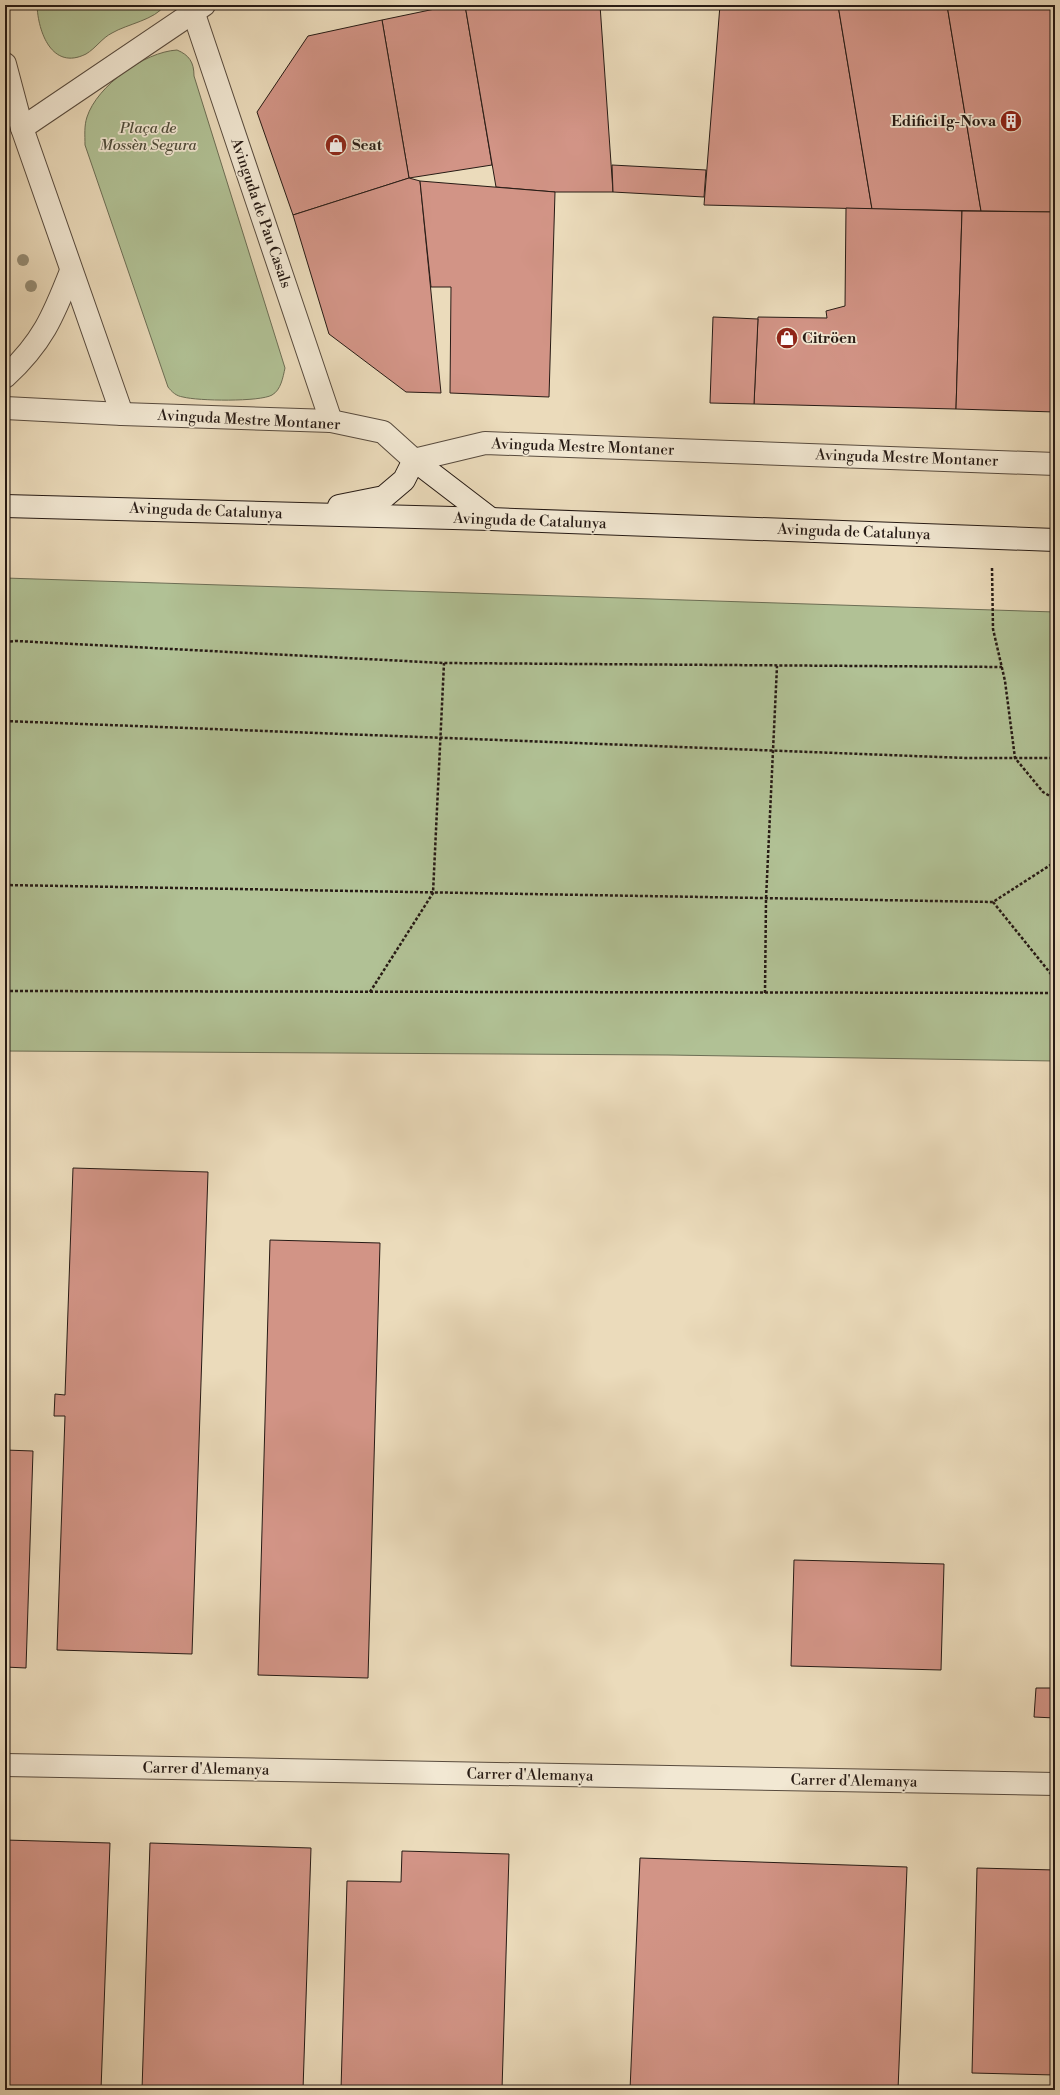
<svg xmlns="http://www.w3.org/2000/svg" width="1060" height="2095" viewBox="0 0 1060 2095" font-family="'Libre Bodoni',serif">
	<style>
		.green { fill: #b1c195; stroke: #6c6e55 }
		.building { fill: #d29486; stroke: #271b15 }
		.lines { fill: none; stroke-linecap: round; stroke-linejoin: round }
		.street-casing { stroke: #584b3e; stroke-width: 24 }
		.secondary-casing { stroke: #271b15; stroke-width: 24 }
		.path { stroke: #271b15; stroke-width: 2.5; stroke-dasharray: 3 2; stroke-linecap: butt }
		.street { stroke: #f2e8d3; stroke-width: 22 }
		.secondary { stroke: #f2e8d3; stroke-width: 22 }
		.tree { fill: #968d75 }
		.labels { text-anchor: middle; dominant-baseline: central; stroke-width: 3.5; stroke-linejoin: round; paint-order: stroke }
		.poi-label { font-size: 15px; font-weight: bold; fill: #271b15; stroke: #f2e8d3; text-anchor: start }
		.park-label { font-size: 15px; font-style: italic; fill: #504d3b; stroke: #f2e8d3 }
		.street-label { font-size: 15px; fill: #271b15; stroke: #f2e8d3 }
	</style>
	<rect width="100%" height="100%" fill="#ebdbbb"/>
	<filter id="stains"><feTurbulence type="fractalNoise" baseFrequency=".005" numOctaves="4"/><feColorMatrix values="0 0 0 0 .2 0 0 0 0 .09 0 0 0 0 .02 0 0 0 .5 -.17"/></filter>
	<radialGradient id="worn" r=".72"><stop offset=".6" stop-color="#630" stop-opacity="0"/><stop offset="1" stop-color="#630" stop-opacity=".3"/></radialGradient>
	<!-- green -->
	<g class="green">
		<path d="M 37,5 L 165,5 C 155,20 127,24 112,33 C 102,38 96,48 86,54 C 52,71 38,32 37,5 Z"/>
		<path d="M 177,50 C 189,55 194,62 194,76 L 285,368 C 283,377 281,390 272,395 C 260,402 198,401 183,397 C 176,396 172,392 168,387 L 85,145 C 85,135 84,126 87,117 C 97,86 144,52 177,50 Z"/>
		<path d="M 5,578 L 1055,612 L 1055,1061 L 668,1055 L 5,1051 Z"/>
	</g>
	<!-- building -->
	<g class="building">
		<path d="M 454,5 L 465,5 L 492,165 L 409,178 L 382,20 Z"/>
		<path d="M 465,5 L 600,5 L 613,192 L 555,192 L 496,187 Z"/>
		<path d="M 720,5 L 838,5 L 872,209 L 704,205 Z"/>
		<path d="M 838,5 L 947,5 L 981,211 L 872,209 Z"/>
		<path d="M 947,5 L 1051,5 L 1055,31 L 1055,212 L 981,211 Z"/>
		<path d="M 382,20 L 409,178 L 293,215 L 257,112 L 308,36 Z"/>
		<path d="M 612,165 L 706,170 L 704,197 L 613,192 Z"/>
		<path d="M 409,178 L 420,181 L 441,393 L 406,392 L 329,334 L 293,215 Z"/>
		<path d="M 420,181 L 555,192 L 549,397 L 450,393 L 451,287 L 431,287 Z"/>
		<path d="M 846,208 L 962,211 L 956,409 L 754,404 L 758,317 L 827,318 L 826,311 L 845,306 Z"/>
		<path d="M 962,211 L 1055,212 L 1055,412 L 956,409 Z"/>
		<path d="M 713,317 L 758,319 L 754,404 L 710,403 Z"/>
		<path d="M 73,1168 L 208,1172 L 192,1654 L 57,1650 L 65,1416 L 54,1416 L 55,1394 L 65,1395 Z"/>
		<path d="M 270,1240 L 380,1243 L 368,1678 L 258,1675 Z"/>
		<path d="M 5,1450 L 33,1451 L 26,1668 L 5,1667 Z"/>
		<path d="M 794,1560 L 944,1564 L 941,1670 L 791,1666 Z"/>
		<path d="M 1036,1688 L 1055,1688 L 1055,1718 L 1034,1717 Z"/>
		<path d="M 5,1840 L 110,1843 L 101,2090 L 5,2090 Z"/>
		<path d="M 150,1843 L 311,1848 L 303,2090 L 142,2090 Z"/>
		<path d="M 402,1851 L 509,1854 L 502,2090 L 341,2090 L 347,1881 L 401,1882 Z"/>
		<path d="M 640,1858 L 907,1867 L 898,2090 L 630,2090 Z"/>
		<path d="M 977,1868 L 1055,1870 L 1055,2075 L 972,2073 Z"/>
	</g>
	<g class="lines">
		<!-- street casing -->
		<g class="street-casing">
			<g id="street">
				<path d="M 191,5 L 331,421"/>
				<path d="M 5,64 L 22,128 L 122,414"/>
				<path d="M 22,128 L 204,5"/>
				<path d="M 5,377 C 42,343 53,317 71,271"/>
				<path d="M 5,408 L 122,414 L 331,421 L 383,432 L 414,460 L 485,443 L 1055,464"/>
				<path d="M 5,1765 L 1055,1784"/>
			</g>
		</g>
		<!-- secondary casing -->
		<g class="secondary-casing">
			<g id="secondary">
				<path d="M 5,506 L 491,519 L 1055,540"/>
				<path d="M 339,506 L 384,497 L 404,480 L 414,460 L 491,519"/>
			</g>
		</g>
		<!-- path -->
		<g class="path">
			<path d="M 992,568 L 993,629 L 1005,681 L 1015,758 L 1043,792 L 1055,799"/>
			<path d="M 5,642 L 16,641 L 444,663 L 1002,667"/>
			<path d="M 5,721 L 966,758 L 1055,758"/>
			<path d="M 5,885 L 993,902 L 1055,862"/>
			<path d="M 993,902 L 1055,979"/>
			<path d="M 5,991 L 1055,993"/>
			<path d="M 370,992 L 433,893 L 444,663"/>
			<path d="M 765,993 L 766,899 L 777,666"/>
		</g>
		<!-- street -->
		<use href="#street" class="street"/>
		<!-- secondary -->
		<use href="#secondary" class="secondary"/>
	</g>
	<!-- trees -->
	<g class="tree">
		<circle cx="23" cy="260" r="6"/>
		<circle cx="31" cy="286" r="6"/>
	</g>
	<!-- icons -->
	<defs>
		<g id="building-disc" transform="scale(1.15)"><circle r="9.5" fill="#8f2418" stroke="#f2e8d3"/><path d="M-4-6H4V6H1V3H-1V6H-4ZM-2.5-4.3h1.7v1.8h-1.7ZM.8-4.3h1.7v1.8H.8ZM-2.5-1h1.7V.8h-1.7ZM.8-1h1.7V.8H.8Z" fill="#fff"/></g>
		<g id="shop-disc" transform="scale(1.15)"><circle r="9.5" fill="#8f2418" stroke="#f2e8d3"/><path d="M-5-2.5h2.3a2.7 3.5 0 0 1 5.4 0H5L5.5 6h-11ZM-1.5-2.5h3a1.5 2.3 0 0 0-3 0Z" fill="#fff"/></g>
	</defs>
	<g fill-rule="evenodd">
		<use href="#building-disc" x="1011" y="121"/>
		<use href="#shop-disc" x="336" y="145"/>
		<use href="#shop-disc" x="787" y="338"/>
	</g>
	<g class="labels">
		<!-- poi labels -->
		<g class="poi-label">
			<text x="996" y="121" text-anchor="end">Edifici Ig-Nova</text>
			<text x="352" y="145">Seat</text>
			<text x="802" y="338">Citröen</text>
		</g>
		<!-- park labels -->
		<g class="park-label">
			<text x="148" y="128">Plaça de<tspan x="148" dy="17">Mossèn Segura</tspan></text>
		</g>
		<!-- street labels -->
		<g class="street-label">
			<text transform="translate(261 213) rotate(71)">Avinguda de Pau Casals</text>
			<text transform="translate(249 420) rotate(3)">Avinguda Mestre Montaner</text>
			<text transform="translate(583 447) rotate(2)">Avinguda Mestre Montaner</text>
			<text transform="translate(907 458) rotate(2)">Avinguda Mestre Montaner</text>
			<text transform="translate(206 511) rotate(2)">Avinguda de Catalunya</text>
			<text transform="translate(530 521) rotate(2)">Avinguda de Catalunya</text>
			<text transform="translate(854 532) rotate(2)">Avinguda de Catalunya</text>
			<text transform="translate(206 1769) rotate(1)">Carrer d'Alemanya</text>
			<text transform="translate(530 1775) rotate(1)">Carrer d'Alemanya</text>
			<text transform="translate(854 1781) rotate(1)">Carrer d'Alemanya</text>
		</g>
	</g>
	<!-- margin -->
	<rect width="1060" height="2095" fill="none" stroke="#ebdbbb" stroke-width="20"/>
	<rect x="6" y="6" width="1048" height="2083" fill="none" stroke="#271b15" stroke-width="2"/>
	<rect x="10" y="10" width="1040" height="2075" fill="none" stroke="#271b15"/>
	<rect width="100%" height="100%" filter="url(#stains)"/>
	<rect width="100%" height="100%" fill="url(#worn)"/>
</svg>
